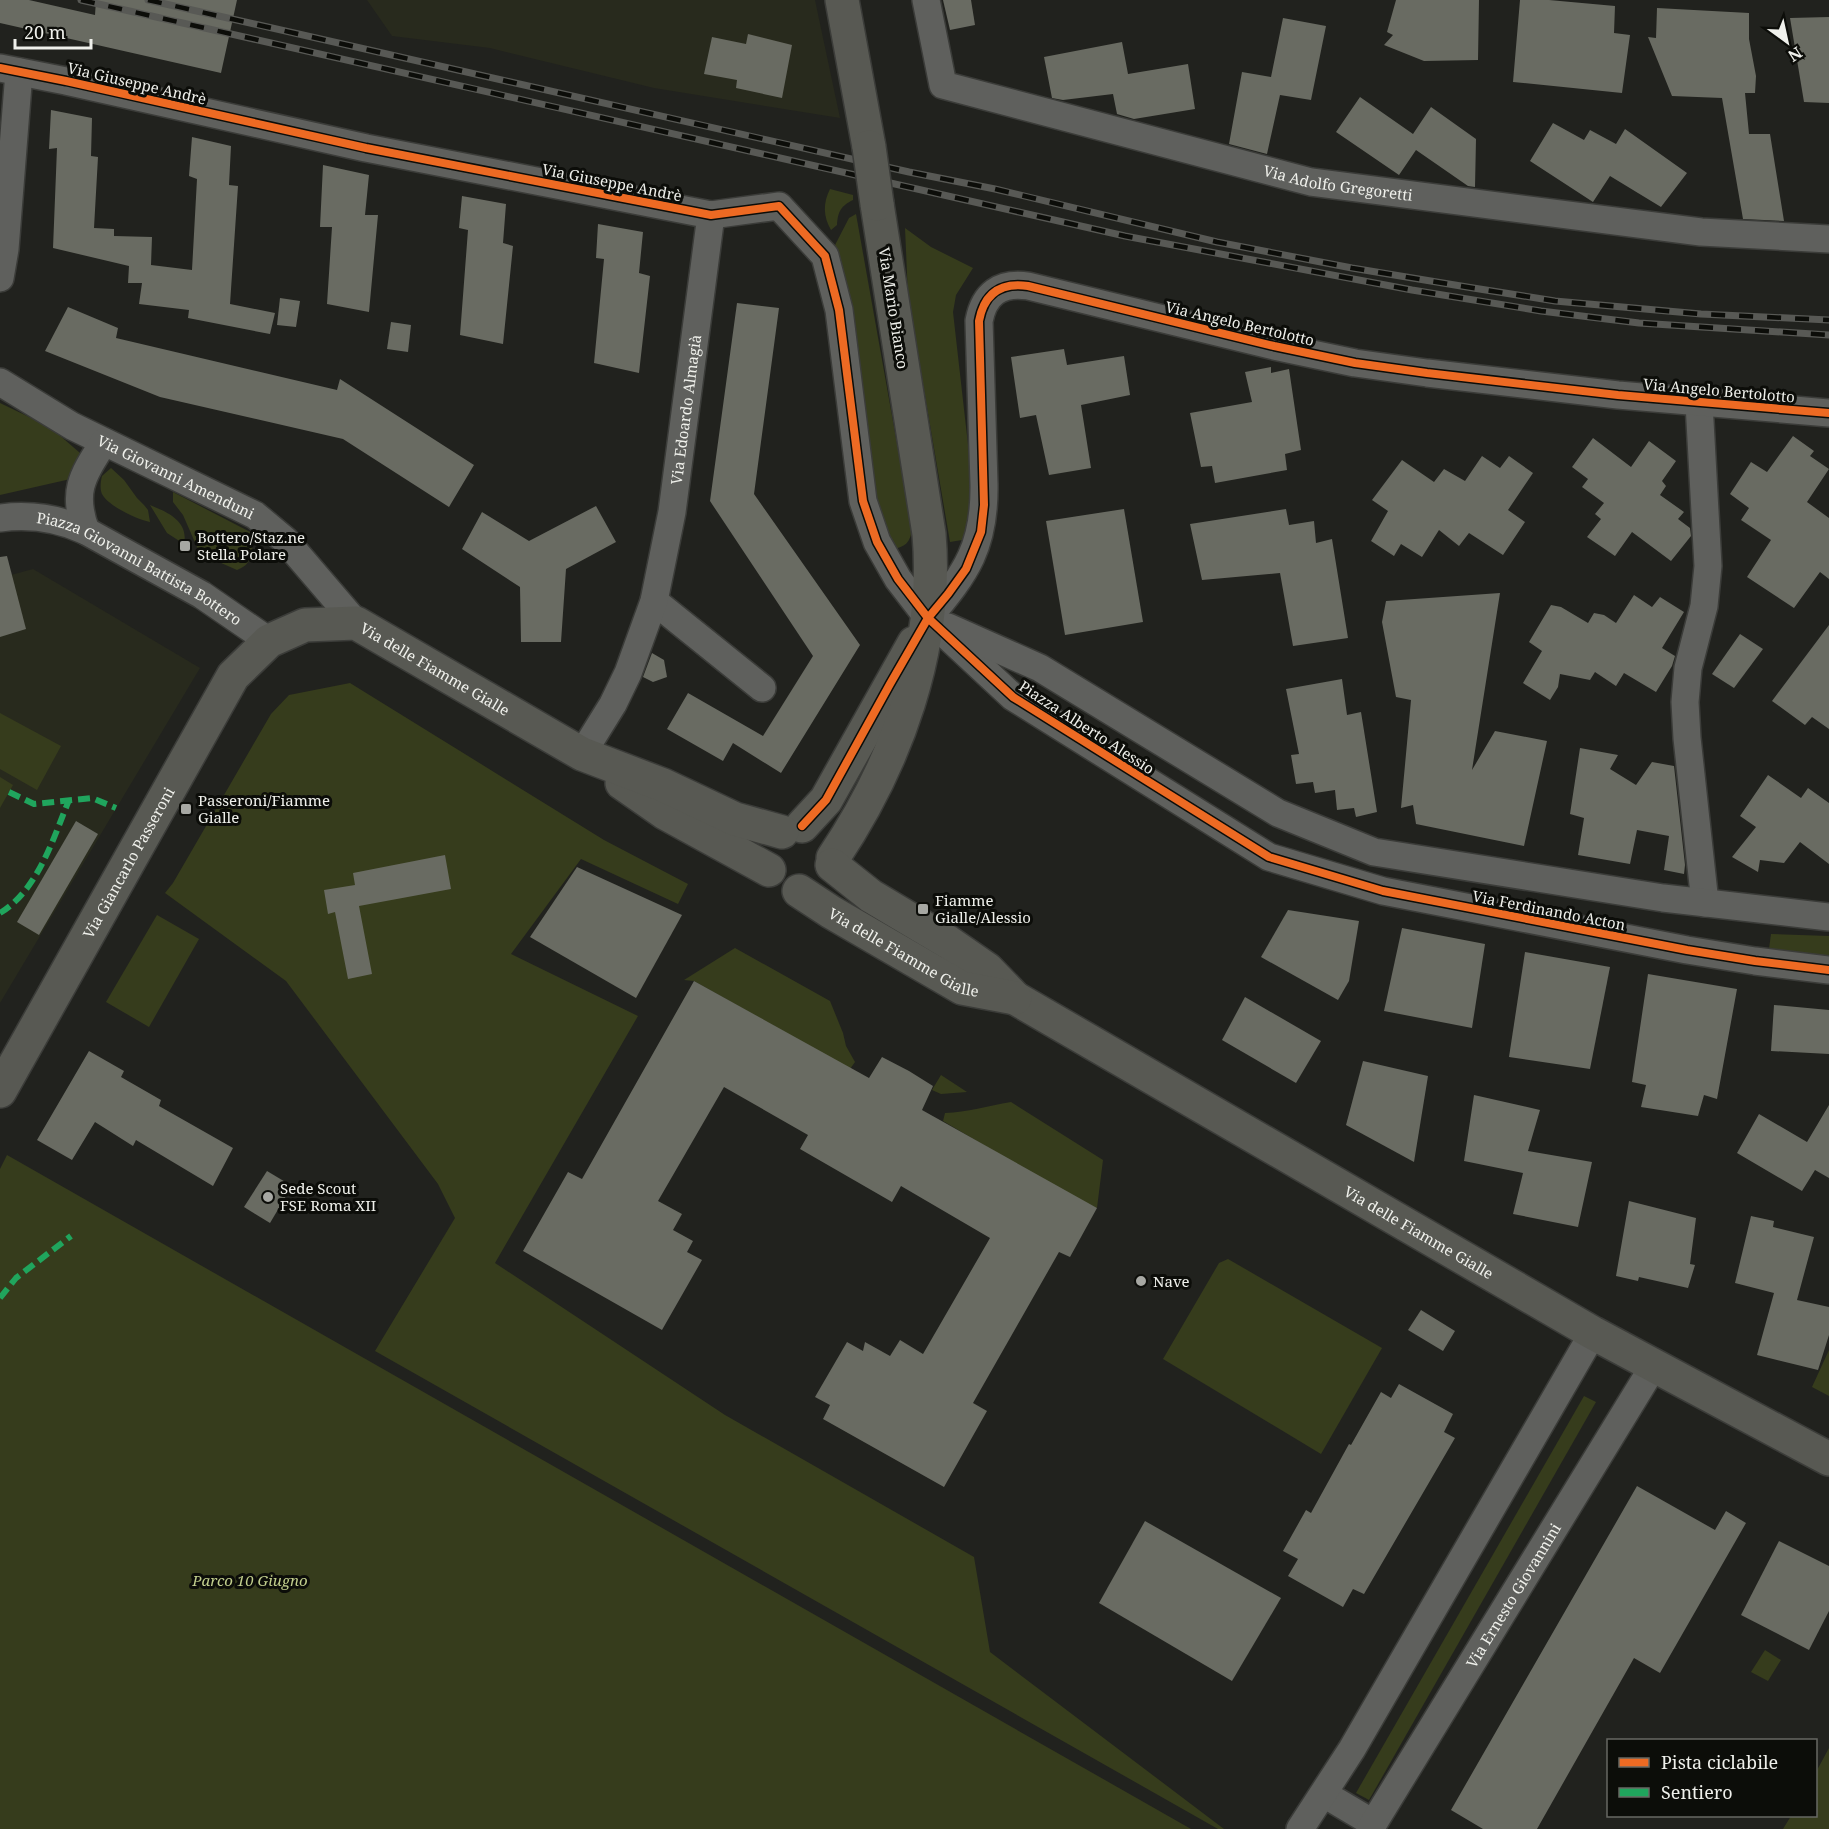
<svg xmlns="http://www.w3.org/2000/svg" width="1829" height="1829" viewBox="0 0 1829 1829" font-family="'Noto Serif',serif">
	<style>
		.built { fill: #282a1d }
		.green { fill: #363c1c }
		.building { fill: #696b62 }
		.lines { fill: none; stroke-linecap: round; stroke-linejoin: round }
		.street-casing { stroke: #3b3c39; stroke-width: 30 }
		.secondary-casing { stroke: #3b3c39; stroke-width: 36 }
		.street { stroke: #5f605d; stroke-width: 27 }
		.secondary { stroke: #585953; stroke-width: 33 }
		.rail-casing { stroke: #585955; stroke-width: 7 }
		.rail { stroke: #0c0d09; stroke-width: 4.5; stroke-dasharray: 14; stroke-linecap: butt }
		.secondary-bridge-casing { stroke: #3b3c39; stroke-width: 36; stroke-linecap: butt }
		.secondary-bridge { stroke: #585953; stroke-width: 33 }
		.quiet { stroke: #20a55d; stroke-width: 6; stroke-dasharray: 12 6; stroke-linecap: butt }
		.cycleway-casing { stroke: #0c0d09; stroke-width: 11 }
		.cycleway { stroke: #ed6a23; stroke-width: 8 }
		.poi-dot { fill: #a7a8a3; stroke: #0c0d09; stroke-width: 2 }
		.labels { text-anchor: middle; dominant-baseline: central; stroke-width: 6; stroke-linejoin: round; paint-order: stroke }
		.street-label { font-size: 15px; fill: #eff0eb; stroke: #0c0d09 }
		.poi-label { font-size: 15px; fill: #eff0eb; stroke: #0c0d09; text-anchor: start }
		.park-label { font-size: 15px; font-style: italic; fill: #c2cf8d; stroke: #0c0d09 }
	</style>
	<rect width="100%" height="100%" fill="#21221e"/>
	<!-- built -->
	<g class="built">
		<path d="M 367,0 L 815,0 L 840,118 L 654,88 L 490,48 L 392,36 Z"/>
		<path d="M 33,569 L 200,668 L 0,1003 L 0,578 Z"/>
	</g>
	<!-- green -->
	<g class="green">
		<path d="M 830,189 L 853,195 L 853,200 C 841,206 838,211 837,225 L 831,230 C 823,216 823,203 830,189 Z"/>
		<path d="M 856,214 L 912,528 C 911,542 905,548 891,549 L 874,510 L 834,247 L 849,218 Z"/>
		<path d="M 905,228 L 931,247 L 973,268 L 956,295 L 953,312 L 971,471 L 974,538 L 950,542 L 908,296 Z"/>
		<path d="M 0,403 L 50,427 L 80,453 L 80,469 L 75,478 L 0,495 Z"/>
		<path d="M 111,468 L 124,480 L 137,498 L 144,505 L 148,510 L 150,522 C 138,520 103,504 101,491 C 100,486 101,480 102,476 Z"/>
		<path d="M 173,492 L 256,535 C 249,550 256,563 237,570 L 203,555 L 197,547 L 183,515 L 173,502 Z"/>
		<path d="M 150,505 C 167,512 189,521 184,544 L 167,533 Z"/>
		<path d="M 350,683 L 604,840 L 688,884 L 678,904 L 581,859 L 511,954 L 638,1016 L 495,1263 L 725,1415 L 974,1557 L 990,1652 L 1224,1829 L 1218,1829 L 375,1351 L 455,1218 L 438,1184 L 286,981 L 165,893 L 173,883 L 271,714 L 289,695 Z"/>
		<path d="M 0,713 L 61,746 L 37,790 L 0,769 Z"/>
		<path d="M 0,777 L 13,785 L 0,808 Z"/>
		<path d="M 157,915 L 199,939 L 149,1027 L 106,1002 Z"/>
		<path d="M 1771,934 L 1829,936 L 1829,961 L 1768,956 Z"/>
		<path d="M 735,948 L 830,1001 L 843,1033 L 846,1046 L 855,1062 L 850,1069 L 694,981 L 684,980 Z"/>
		<path d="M 941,1075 L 967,1092 L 941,1094 L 932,1090 Z"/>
		<path d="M 1011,1102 L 1103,1160 L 1097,1208 L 1065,1193 L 943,1121 L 945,1113 C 967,1112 988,1106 1011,1102 Z"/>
		<path d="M 7,1155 L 1191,1829 L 0,1829 L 0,1169 Z"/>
		<path d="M 1228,1259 L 1382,1348 L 1321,1454 L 1163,1359 L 1219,1263 Z"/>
		<path d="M 1829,1350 L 1829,1396 L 1812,1387 Z"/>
		<path d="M 1584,1396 L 1596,1402 L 1369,1800 L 1356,1793 Z"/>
		<path d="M 1765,1650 L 1781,1660 L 1768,1681 L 1751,1672 Z"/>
		<path d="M 1829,1748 L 1829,1829 L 1783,1829 L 1791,1816 L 1816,1816 L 1816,1772 Z"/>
	</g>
	<!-- building -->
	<g class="building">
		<path d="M 0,0 L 29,0 L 95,15 L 96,0 L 237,0 L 221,73 L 0,23 Z"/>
		<path d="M 943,0 L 971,0 L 975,25 L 950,30 Z"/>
		<path d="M 1396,0 L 1479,0 L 1478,60 L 1424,61 L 1384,45 L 1393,35 L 1387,32 Z"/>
		<path d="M 1520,0 L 1549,0 L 1615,6 L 1614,33 L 1630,35 L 1622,93 L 1513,82 Z"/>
		<path d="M 1657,8 L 1749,13 L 1749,39 L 1756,76 L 1755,93 L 1745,93 L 1749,134 L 1770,134 L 1784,221 L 1743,219 L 1722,98 L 1672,96 L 1648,37 L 1656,38 Z"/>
		<path d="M 1829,17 L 1829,103 L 1804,102 L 1790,18 Z"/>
		<path d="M 1283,18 L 1326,26 L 1311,100 L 1280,95 L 1267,154 L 1229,144 L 1242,72 L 1271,77 Z"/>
		<path d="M 748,34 L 792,45 L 782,98 L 736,88 L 737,80 L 704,74 L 712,37 L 746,44 Z"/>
		<path d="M 1122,42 L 1128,74 L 1188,64 L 1195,109 L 1134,119 L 1117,114 L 1113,94 L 1063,100 L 1052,98 L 1044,57 Z"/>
		<path d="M 1360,97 L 1413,134 L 1431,107 L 1476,139 L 1475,187 L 1468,186 L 1416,150 L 1399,175 L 1336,132 Z"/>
		<path d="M 51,110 L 92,118 L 91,156 L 98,157 L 94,228 L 114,229 L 114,236 L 152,237 L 151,265 L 192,270 L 197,179 L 189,176 L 192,137 L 231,146 L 229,185 L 238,186 L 230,304 L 275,313 L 270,334 L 188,318 L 189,310 L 139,304 L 142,283 L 128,283 L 129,266 L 53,248 L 57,148 L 49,149 Z"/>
		<path d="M 1553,123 L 1584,140 L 1590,130 L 1616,144 L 1625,129 L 1687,173 L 1661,207 L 1610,176 L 1593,202 L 1530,161 Z"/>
		<path d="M 323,165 L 369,175 L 365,215 L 378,215 L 369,312 L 327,304 L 332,227 L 320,227 Z"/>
		<path d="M 462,196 L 506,204 L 503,243 L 513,246 L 503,344 L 460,335 L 468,230 L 459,228 Z"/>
		<path d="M 598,224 L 643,232 L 639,273 L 650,276 L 639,373 L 594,363 L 604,259 L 596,258 Z"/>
		<path d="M 280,298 L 300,301 L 296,327 L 277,325 Z"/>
		<path d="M 737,303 L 779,308 L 754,494 L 860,645 L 781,773 L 733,743 L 723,761 L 667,729 L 688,693 L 763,736 L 813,656 L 710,501 Z"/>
		<path d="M 68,307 L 118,328 L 116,338 L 337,390 L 340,379 L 474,465 L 449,507 L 343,439 L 160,397 L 45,351 Z"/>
		<path d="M 391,322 L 411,325 L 408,352 L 387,349 Z"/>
		<path d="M 1064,349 L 1067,365 L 1124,356 L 1130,395 L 1081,405 L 1091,468 L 1049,475 L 1036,415 L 1020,418 L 1011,357 Z"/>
		<path d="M 1271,367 L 1271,373 L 1289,369 L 1301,450 L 1285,454 L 1287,470 L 1215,483 L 1212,466 L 1201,467 L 1190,413 L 1252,402 L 1245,372 Z"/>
		<path d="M 1793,436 L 1814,451 L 1810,456 L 1829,469 L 1807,502 L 1829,518 L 1829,579 L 1820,572 L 1794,608 L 1747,577 L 1771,540 L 1741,520 L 1749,508 L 1730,494 L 1751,462 L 1767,472 Z"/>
		<path d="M 1593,438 L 1631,467 L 1649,441 L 1676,461 L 1662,481 L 1666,486 L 1660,495 L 1684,512 L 1678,519 L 1690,528 L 1691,536 L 1671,561 L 1632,532 L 1615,556 L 1587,537 L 1601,519 L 1595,514 L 1604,503 L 1582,487 L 1588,479 L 1572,467 Z"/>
		<path d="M 1482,456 L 1500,468 L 1509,456 L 1533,473 L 1508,510 L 1525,522 L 1503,555 L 1469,533 L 1459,546 L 1439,530 L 1422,557 L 1401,544 L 1394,556 L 1371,541 L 1388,511 L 1372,500 L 1402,460 L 1434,482 L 1444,469 L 1465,481 Z"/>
		<path d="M 596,506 L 616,542 L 566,569 L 561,642 L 521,642 L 520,587 L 462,549 L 482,512 L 529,541 Z"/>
		<path d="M 1124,509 L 1143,622 L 1065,635 L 1046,521 Z"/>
		<path d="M 1286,509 L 1289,525 L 1314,521 L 1316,543 L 1332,539 L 1348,638 L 1293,646 L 1280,573 L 1202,580 L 1190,524 Z"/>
		<path d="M 7,556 L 26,629 L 0,637 L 0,557 Z"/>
		<path d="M 1500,593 L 1472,770 L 1495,731 L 1547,741 L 1524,846 L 1416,824 L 1413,805 L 1401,808 L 1411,700 L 1396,697 L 1382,622 L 1386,601 Z"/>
		<path d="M 1634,595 L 1652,607 L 1660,597 L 1684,612 L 1662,648 L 1675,656 L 1672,666 L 1656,692 L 1624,673 L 1616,686 L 1595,672 L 1590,680 L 1560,674 L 1558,687 L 1550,700 L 1523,683 L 1542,651 L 1529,642 L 1551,605 L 1561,607 L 1588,623 L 1594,613 L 1604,615 L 1616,623 Z"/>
		<path d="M 1829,625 L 1829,729 L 1812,717 L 1805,725 L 1772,701 Z"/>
		<path d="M 1740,634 L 1763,649 L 1734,688 L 1712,674 Z"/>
		<path d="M 652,653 L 664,660 L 667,677 L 653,682 L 643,677 Z"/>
		<path d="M 1342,679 L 1347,715 L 1361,712 L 1377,812 L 1356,817 L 1354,808 L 1337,810 L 1335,790 L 1315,793 L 1313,782 L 1296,784 L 1291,755 L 1299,754 L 1286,689 Z"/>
		<path d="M 1580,748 L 1618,755 L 1610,769 L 1636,785 L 1652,762 L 1674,766 L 1685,865 L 1684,874 L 1664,870 L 1669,836 L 1637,830 L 1630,864 L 1578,855 L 1584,818 L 1570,814 Z"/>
		<path d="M 1768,775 L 1801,798 L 1808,788 L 1829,803 L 1829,864 L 1800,842 L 1784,863 L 1760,860 L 1758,872 L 1732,857 L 1756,827 L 1740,816 Z"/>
		<path d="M 76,821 L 98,834 L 39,935 L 17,922 Z"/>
		<path d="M 445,855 L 451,889 L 359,906 L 372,974 L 348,979 L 335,912 L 328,914 L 324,890 L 355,885 L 353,873 Z"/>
		<path d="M 577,867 L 682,915 L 636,998 L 530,937 Z"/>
		<path d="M 1288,910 L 1359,921 L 1349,981 L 1338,1000 L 1261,957 Z"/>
		<path d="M 1402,928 L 1485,944 L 1472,1028 L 1384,1011 Z"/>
		<path d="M 1525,952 L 1610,967 L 1590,1069 L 1509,1057 Z"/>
		<path d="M 1648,974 L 1737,989 L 1717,1099 L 1704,1095 L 1698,1116 L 1641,1107 L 1646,1085 L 1632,1082 Z"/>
		<path d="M 694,981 L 869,1078 L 882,1057 L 909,1071 L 933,1086 L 922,1110 L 1097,1208 L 1070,1257 L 1059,1252 L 973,1403 L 987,1411 L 944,1487 L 823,1419 L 830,1405 L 815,1397 L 847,1342 L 863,1351 L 865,1342 L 890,1356 L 900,1340 L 923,1354 L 990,1238 L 901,1186 L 892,1202 L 800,1149 L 808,1135 L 724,1087 L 658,1201 L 682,1214 L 673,1230 L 693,1241 L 687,1252 L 702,1260 L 662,1330 L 523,1251 L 568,1172 L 582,1179 Z"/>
		<path d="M 1245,997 L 1321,1041 L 1296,1083 L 1222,1040 Z"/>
		<path d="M 1774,1005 L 1829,1010 L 1829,1054 L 1771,1051 Z"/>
		<path d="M 89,1051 L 124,1071 L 121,1077 L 161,1100 L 159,1106 L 233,1148 L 213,1186 L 136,1140 L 133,1146 L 95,1122 L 72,1160 L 37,1140 Z"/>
		<path d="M 1363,1061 L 1428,1076 L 1414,1162 L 1346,1125 Z"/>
		<path d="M 1474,1095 L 1540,1110 L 1528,1151 L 1592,1162 L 1578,1227 L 1513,1214 L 1523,1173 L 1464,1161 Z"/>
		<path d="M 1829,1105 L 1829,1178 L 1815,1170 L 1802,1191 L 1737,1153 L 1759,1114 L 1807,1142 Z"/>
		<path d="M 267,1171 L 292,1186 L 270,1223 L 244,1207 Z"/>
		<path d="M 1629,1201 L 1696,1218 L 1690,1264 L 1695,1265 L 1688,1288 L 1639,1277 L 1638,1281 L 1616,1276 Z"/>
		<path d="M 1751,1216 L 1774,1221 L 1773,1227 L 1814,1237 L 1797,1300 L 1829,1307 L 1829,1335 L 1818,1370 L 1757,1355 L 1774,1293 L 1735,1283 Z"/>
		<path d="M 1421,1310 L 1455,1331 L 1443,1351 L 1408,1330 Z"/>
		<path d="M 1399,1384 L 1453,1414 L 1444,1432 L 1455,1438 L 1364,1594 L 1353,1589 L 1343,1607 L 1288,1576 L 1298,1559 L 1283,1551 L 1306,1510 L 1311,1513 L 1349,1444 L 1351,1445 L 1381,1392 L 1391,1398 Z"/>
		<path d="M 1637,1486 L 1715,1530 L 1726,1511 L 1746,1523 L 1660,1673 L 1634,1658 L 1537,1829 L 1483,1829 L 1451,1810 Z"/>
		<path d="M 1145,1521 L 1281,1598 L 1232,1681 L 1099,1603 Z"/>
		<path d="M 1779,1541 L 1829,1566 L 1829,1611 L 1809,1650 L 1741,1615 Z"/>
	</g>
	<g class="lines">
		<!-- street casing -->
		<g class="street-casing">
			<g id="street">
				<path id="s1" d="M 926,0 L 943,85 L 1311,182 L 1701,232 L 1829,239"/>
				<path d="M 0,68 L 66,81 L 366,148 L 711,215 L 779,206 L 825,256 L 839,310 L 863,501 L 877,542 L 898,579 L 928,618 L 1013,697 L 1269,857 L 1383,891 L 1687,950 L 1755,961 L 1829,970"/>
				<path d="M 0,278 L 5,249 L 19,72"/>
				<path id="s2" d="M 0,382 L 72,426 L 255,515 L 285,540 L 356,623"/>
				<path d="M 1699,403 L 1708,566 L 1704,606 L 1688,668 L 1685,702 L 1687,738 L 1705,903"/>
				<path id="s3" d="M 0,518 C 30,514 58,518 86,531 L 202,595 L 269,641"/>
				<path d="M 86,531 C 71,491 83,475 104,442"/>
				<path d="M 654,601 L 762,688"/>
				<path d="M 928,618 C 967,572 985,546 984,484 L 979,321 C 984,294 1000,282 1028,286 L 1274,346 L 1355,363 L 1427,373 L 1618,395 L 1829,413"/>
				<path d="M 948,627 L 1040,668 L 1278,813 L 1374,852 L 1663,898 L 1829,917"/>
				<path id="s4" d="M 582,754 L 613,704 L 628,673 L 654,601 L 672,512 L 711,215"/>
				<path d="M 1324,1794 L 1373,1823"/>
				<path d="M 1300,1829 L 1352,1749 L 1593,1333"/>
				<path id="s5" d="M 1370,1829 L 1653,1367"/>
			</g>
		</g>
		<!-- secondary casing -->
		<g class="secondary-casing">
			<g id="secondary">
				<path d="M 842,0 L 869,147"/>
				<path d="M 622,783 L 665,813 L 769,870"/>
				<path d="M 802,826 L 826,800 L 914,643"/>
				<path d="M 833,858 C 896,764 939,648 929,534 L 877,204"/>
				<path id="s6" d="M 832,865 L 871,896 L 948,942 L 987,969 L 1015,998 L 1593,1333 L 1829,1459"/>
				<path id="s7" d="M 799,891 L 831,912 L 962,988 L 1015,998"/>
				<path id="s8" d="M 0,1091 L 233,676 L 269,641 L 305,625 L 356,623 L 582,754 L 663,785 L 735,819 L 782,832"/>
			</g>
		</g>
		<!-- street -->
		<use href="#street" class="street"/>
		<!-- secondary -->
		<use href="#secondary" class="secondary"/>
		<!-- rail casing -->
		<g class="rail-casing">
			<g id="rail">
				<path d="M 81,0 L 1125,236 L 1412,290 L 1541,311 L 1639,323 L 1829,335"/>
				<path d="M 148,0 L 909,172 L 995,189 L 1217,242 L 1352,268 L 1467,287 L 1555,301 L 1701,314 L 1829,320"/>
			</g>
		</g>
		<!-- rail -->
		<use href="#rail" class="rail"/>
		<!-- secondary-bridge casing -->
		<g class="secondary-bridge-casing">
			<path id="secondary-bridge" d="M 869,147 L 877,204"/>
		</g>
		<!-- secondary-bridge -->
		<use href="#secondary-bridge" class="secondary-bridge"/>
		<!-- quiet -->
		<g class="quiet">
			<path d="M 9,792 L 34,804 L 92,798 L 116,808"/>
			<path d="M 0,913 C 38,890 53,839 69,800"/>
			<path d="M 0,1298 L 16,1278 L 71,1236"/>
		</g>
		<!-- cycleway casing -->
		<g class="cycleway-casing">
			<g id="cycleway">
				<path d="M 0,68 L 66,81 L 366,148 L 711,215 L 779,206 L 825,256 L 839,310 L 863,501 L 877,542 L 898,579 L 928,618 L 1013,697 L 1269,857 L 1383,891 L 1687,950 L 1755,961 L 1829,970"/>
				<path d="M 802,826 L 826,800 L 890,684 L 928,618 L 948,594 L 966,569 L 981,532 L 984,505 L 979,321 C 984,294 1000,282 1028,286 L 1274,346 L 1355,363 L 1427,373 L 1618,395 L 1829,413"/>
			</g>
		</g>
		<!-- cycleway -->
		<use href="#cycleway" class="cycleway"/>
	</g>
	<!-- markers -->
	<g class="poi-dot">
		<rect x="179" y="540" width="12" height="12" rx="3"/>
		<rect x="180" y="803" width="12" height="12" rx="3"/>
		<rect x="917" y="903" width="12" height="12" rx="3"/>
		<circle cx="268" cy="1197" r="6"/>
		<circle cx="1141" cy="1281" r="6"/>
	</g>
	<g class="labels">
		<!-- street labels -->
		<g class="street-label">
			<text transform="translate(137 83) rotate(13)">Via Giuseppe Andrè</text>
			<text transform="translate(612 182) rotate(11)">Via Giuseppe Andrè</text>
			<text stroke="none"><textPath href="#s1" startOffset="494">Via Adolfo Gregoretti</textPath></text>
			<text transform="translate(894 308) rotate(81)">Via Mario Bianco</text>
			<text transform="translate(1240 323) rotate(13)">Via Angelo Bertolotto</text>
			<text transform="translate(1719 390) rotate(5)">Via Angelo Bertolotto</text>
			<text stroke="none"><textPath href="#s4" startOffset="364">Via Edoardo Almagià</textPath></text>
			<text stroke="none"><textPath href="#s2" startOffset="200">Via Giovanni Amenduni</textPath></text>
			<text stroke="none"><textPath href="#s3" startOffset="152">Piazza Giovanni Battista Bottero</textPath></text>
			<text stroke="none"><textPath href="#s8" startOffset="708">Via delle Fiamme Gialle</textPath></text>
			<text transform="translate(1087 727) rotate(33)">Piazza Alberto Alessio</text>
			<text stroke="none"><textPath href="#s8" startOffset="262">Via Giancarlo Passeroni</textPath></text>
			<text transform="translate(1549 910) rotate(11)">Via Ferdinando Acton</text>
			<text stroke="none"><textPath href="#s7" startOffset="122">Via delle Fiamme Gialle</textPath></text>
			<text stroke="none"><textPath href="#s6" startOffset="694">Via delle Fiamme Gialle</textPath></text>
			<text stroke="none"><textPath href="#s5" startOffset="274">Via Ernesto Giovannini</textPath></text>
		</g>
		<!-- poi labels -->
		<g class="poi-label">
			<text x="197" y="537">Bottero/Staz.ne<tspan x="197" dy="17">Stella Polare</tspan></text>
			<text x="198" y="800">Passeroni/Fiamme<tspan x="198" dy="17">Gialle</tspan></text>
			<text x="935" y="900">Fiamme<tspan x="935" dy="17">Gialle/Alessio</tspan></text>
			<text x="280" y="1188">Sede Scout<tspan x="280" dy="17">FSE Roma XII</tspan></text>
			<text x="1153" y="1281">Nave</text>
		</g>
		<!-- park labels -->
		<g class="park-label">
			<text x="250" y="1580">Parco 10 Giugno</text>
		</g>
	</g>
	<!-- legend -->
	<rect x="1607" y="1739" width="210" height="78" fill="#0c0d09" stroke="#676863" stroke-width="1.5"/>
	<rect x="1619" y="1758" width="30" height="9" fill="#ed6a23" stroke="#676863" stroke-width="1.5"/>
	<text x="1661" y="1769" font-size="18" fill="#eff0eb">Pista ciclabile</text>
	<rect x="1619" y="1788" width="30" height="9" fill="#20a55d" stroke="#676863" stroke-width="1.5"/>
	<text x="1661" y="1799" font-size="18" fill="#eff0eb">Sentiero</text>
	<!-- north arrow -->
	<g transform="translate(1787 42) rotate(147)" stroke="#0c0d09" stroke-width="4.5" paint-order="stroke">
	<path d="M0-4.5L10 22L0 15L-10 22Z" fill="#eff0eb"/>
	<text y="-9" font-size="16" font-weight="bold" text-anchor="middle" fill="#eff0eb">N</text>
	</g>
	<!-- scale -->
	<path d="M15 39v9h76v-9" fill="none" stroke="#eff0eb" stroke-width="3"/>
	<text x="24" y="39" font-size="18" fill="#eff0eb" stroke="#0c0d09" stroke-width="4.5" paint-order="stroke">20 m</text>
</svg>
